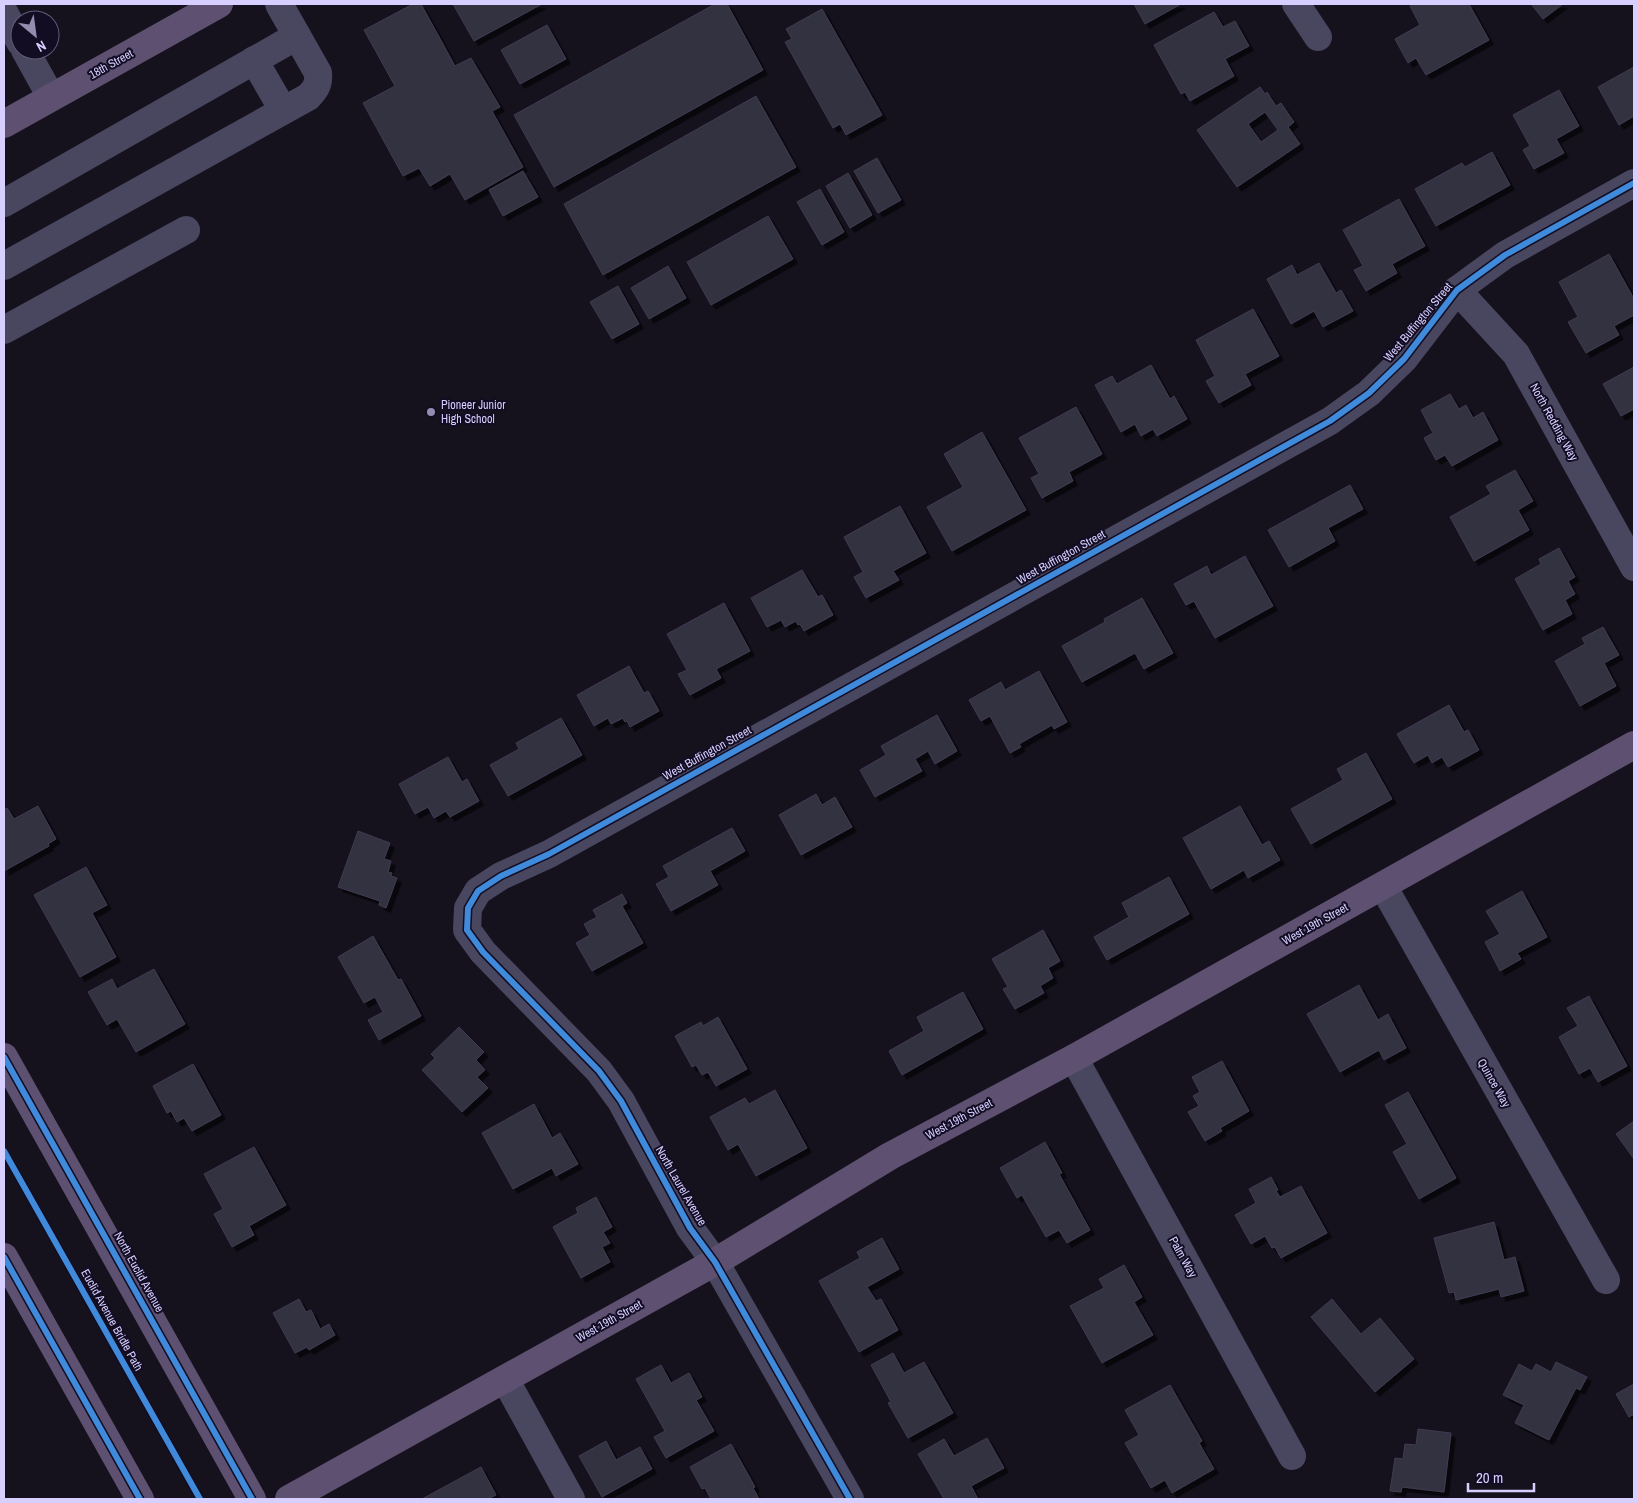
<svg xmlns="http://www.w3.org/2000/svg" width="1638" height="1503" viewBox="0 0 1638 1503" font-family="'Archivo Narrow',sans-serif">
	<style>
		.building { fill: #333040; stroke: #413b52; fill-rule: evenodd; filter: url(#shadow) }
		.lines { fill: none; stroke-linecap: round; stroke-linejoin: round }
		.path { stroke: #44505f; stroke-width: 3; stroke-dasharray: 2.5 4; stroke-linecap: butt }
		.minor { stroke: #49465f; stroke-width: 28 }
		.major { stroke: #5e5070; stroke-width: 28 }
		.cycleway-casing { stroke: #120d23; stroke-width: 9 }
		.cycleway { stroke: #408adc; stroke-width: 6 }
		.poi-dot { fill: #938db0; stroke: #120d23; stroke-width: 2 }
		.labels { text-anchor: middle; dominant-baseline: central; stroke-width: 4; stroke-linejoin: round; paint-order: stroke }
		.street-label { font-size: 12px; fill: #d7cfff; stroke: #120d23 }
		.poi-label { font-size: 12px; fill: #d7cfff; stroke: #120d23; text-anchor: start }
	</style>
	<defs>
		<filter id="shadow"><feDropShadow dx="4.5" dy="4.5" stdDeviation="0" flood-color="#0009"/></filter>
	</defs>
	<rect width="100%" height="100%" fill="#15121e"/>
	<!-- building -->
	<g class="building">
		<path d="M 413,4 L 421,4 L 455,66 L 471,58 L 500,107 L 492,111 L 523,167 L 465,200 L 450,174 L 430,186 L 419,168 L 403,176 L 363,103 L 395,86 L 364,30 Z"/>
		<path d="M 453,4 L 542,4 L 474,41 Z"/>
		<path d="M 715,4 L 727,4 L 763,70 L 554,187 L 514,115 Z"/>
		<path d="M 1134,4 L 1181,4 L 1145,24 Z"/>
		<path d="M 1413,4 L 1469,4 L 1489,40 L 1426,75 L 1416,58 L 1408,63 L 1395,39 L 1420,25 L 1410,6 Z"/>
		<path d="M 1531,4 L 1563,4 L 1543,19 Z"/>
		<path d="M 822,9 L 882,115 L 846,135 L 840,124 L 833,128 L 785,42 L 792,39 L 786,29 Z"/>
		<path d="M 1214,12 L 1223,27 L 1235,21 L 1249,46 L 1225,59 L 1234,76 L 1190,101 L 1185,92 L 1181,94 L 1154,45 Z"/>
		<path d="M 547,25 L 566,59 L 520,84 L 501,50 Z"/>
		<path d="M 1634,67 L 1634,116 L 1619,125 L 1598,87 Z"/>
		<path d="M 1260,87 L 1265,94 L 1267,92 L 1276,106 L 1281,103 L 1294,122 L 1288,127 L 1300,144 L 1237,187 L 1197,130 ZM 1265,112 L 1278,130 L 1261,142 L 1248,124 Z"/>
		<path d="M 1559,90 L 1579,126 L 1556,139 L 1564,153 L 1534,169 L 1523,150 L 1530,146 L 1513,115 Z"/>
		<path d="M 756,96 L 796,167 L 603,275 L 564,204 Z"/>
		<path d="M 1492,152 L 1510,185 L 1436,226 L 1415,189 L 1462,163 L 1465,167 Z"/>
		<path d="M 877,158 L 901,200 L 878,213 L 854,171 Z"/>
		<path d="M 523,171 L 538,197 L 503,216 L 489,190 Z"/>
		<path d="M 848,173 L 872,215 L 850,228 L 826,186 Z"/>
		<path d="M 820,189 L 844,232 L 822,245 L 797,202 Z"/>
		<path d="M 1399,199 L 1425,246 L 1392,264 L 1397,273 L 1366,291 L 1354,270 L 1363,266 L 1343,230 Z"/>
		<path d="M 768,216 L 793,259 L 711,305 L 687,262 Z"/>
		<path d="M 1609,254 L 1634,299 L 1634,315 L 1614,326 L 1619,335 L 1586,353 L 1568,322 L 1578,317 L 1559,282 Z"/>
		<path d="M 1319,263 L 1336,293 L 1341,290 L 1353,311 L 1323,327 L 1314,311 L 1291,324 L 1267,279 L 1292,265 L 1297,275 Z"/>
		<path d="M 668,266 L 686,298 L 649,319 L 631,288 Z"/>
		<path d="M 618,286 L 639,324 L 612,339 L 590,302 Z"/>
		<path d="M 1253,309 L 1279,356 L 1245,374 L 1251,385 L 1219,403 L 1206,381 L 1215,376 L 1196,340 Z"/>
		<path d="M 1151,365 L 1170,399 L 1174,396 L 1187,419 L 1157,436 L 1153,429 L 1141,436 L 1135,424 L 1121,432 L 1095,385 L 1112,376 L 1117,384 Z"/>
		<path d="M 1634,367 L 1634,409 L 1621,416 L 1603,384 Z"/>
		<path d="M 1450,394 L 1459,409 L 1466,405 L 1473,418 L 1483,412 L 1498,440 L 1452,466 L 1445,455 L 1436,460 L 1424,438 L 1433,433 L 1421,410 Z"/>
		<path d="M 1076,407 L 1102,454 L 1069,472 L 1073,481 L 1042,498 L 1031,478 L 1039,474 L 1019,438 Z"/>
		<path d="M 982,432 L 1026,510 L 952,551 L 927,507 L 963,487 L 944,454 Z"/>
		<path d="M 1515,470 L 1533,501 L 1518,510 L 1529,530 L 1474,561 L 1450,517 L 1491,494 L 1486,486 Z"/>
		<path d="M 1350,485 L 1363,509 L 1328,528 L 1335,541 L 1289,567 L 1268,530 Z"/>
		<path d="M 900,506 L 926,553 L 893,571 L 899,580 L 866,598 L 854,577 L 863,572 L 844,537 Z"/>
		<path d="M 1559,548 L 1575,577 L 1568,581 L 1575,594 L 1565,600 L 1572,614 L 1543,630 L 1515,579 L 1541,564 L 1539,559 Z"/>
		<path d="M 1245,556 L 1273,606 L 1215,638 L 1194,601 L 1186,605 L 1174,584 L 1207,566 L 1211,575 Z"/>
		<path d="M 802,570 L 818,597 L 822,595 L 833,615 L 804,631 L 800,624 L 798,625 L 796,621 L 785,627 L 781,620 L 767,627 L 751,598 Z"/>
		<path d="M 1142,598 L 1173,653 L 1144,669 L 1135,653 L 1082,682 L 1062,646 L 1105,622 L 1104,619 Z"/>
		<path d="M 724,603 L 750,651 L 716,669 L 721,678 L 690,695 L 678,674 L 687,670 L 667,634 Z"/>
		<path d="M 1603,627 L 1619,655 L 1604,663 L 1616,686 L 1580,706 L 1555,661 L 1585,644 L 1582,638 Z"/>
		<path d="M 629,666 L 644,693 L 648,691 L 659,711 L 630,727 L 627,721 L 625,722 L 623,718 L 611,724 L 608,718 L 594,726 L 577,695 Z"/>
		<path d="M 1039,671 L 1067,722 L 1054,729 L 1052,725 L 1019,744 L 1021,747 L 1010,753 L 990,716 L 981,721 L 969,700 L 1001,682 L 1005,690 Z"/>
		<path d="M 1449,705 L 1464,732 L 1468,730 L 1479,750 L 1448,767 L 1442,757 L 1432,763 L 1428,755 L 1414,763 L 1397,734 Z"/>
		<path d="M 937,715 L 957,751 L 935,764 L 928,751 L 915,759 L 922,771 L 875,797 L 860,770 L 886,755 L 881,746 Z"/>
		<path d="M 561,718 L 582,755 L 508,796 L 490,765 L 519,749 L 516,743 Z"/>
		<path d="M 1366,753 L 1392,799 L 1311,844 L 1291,809 L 1343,780 L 1337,769 Z"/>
		<path d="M 448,757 L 462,782 L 467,779 L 479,801 L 450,817 L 446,811 L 434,818 L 428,807 L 415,814 L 399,784 Z"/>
		<path d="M 816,794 L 822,805 L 835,797 L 852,827 L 801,855 L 779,815 Z"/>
		<path d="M 38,806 L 56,839 L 48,844 L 49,846 L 4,871 L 4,810 L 7,808 L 14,819 Z"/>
		<path d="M 1240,806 L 1262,845 L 1269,841 L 1280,860 L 1248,878 L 1244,870 L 1211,889 L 1183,838 Z"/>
		<path d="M 732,828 L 745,851 L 710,871 L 718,885 L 671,911 L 656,884 L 669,877 L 663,866 Z"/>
		<path d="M 358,831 L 390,843 L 384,859 L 391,861 L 388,872 L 392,873 L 391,876 L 397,878 L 386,908 L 379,905 L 380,901 L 338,887 Z"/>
		<path d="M 86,867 L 107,905 L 92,913 L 116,957 L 80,977 L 34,895 Z"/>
		<path d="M 1169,877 L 1189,914 L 1107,960 L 1094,937 L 1129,917 L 1122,903 Z"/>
		<path d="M 1522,891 L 1547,937 L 1517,953 L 1521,959 L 1500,971 L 1485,942 L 1500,934 L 1486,911 Z"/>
		<path d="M 622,894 L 627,903 L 622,906 L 643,943 L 592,971 L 576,943 L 590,935 L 584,924 L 597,917 L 593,910 Z"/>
		<path d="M 1043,930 L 1060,961 L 1048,968 L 1053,978 L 1040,986 L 1044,993 L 1015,1009 L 1003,989 L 1008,987 L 992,959 Z"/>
		<path d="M 373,936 L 398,980 L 401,979 L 421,1016 L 379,1040 L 368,1020 L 383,1012 L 375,997 L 364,1003 L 338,957 Z"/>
		<path d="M 154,969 L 185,1024 L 136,1052 L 117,1019 L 107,1025 L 88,992 L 112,979 L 117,989 Z"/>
		<path d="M 1359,985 L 1378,1020 L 1388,1014 L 1406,1048 L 1384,1060 L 1379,1050 L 1340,1072 L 1307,1014 Z"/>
		<path d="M 963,992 L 983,1029 L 902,1075 L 889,1051 L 924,1031 L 917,1017 Z"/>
		<path d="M 1589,996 L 1627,1066 L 1598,1082 L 1590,1068 L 1579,1074 L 1559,1037 L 1578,1026 L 1567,1008 Z"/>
		<path d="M 718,1017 L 747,1069 L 716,1086 L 708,1072 L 702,1075 L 696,1065 L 692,1067 L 675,1036 L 701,1022 L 703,1026 Z"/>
		<path d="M 459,1027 L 484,1052 L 476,1060 L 485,1070 L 477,1077 L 488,1088 L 462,1112 L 422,1070 L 435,1058 L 431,1054 Z"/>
		<path d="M 1222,1061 L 1249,1111 L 1220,1128 L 1222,1131 L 1205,1141 L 1188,1112 L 1199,1106 L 1193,1096 L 1200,1092 L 1192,1077 Z"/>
		<path d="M 193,1064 L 221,1115 L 192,1131 L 184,1118 L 177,1122 L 171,1111 L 167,1113 L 153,1086 Z"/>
		<path d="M 775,1090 L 807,1148 L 756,1176 L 738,1144 L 728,1150 L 710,1117 L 745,1098 L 749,1104 Z"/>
		<path d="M 1408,1092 L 1456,1178 L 1419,1199 L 1393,1152 L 1407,1144 L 1385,1105 Z"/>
		<path d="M 534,1104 L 552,1138 L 560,1133 L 578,1164 L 556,1176 L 552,1168 L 513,1189 L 482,1133 Z"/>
		<path d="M 1634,1121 L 1634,1159 L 1616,1134 Z"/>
		<path d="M 1045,1142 L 1062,1173 L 1059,1174 L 1090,1230 L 1067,1243 L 1059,1230 L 1046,1237 L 1022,1195 L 1017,1198 L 1000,1168 Z"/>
		<path d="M 254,1147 L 286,1205 L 249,1226 L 254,1235 L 232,1247 L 214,1214 L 223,1209 L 204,1174 Z"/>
		<path d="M 1271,1177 L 1278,1190 L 1276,1191 L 1280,1197 L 1301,1186 L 1327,1233 L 1281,1258 L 1275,1247 L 1272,1248 L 1265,1236 L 1251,1244 L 1235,1215 L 1256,1203 L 1249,1189 Z"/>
		<path d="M 596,1197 L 612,1227 L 603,1232 L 610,1243 L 602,1247 L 610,1262 L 581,1278 L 553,1227 L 578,1213 L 576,1208 Z"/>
		<path d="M 1494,1222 L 1504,1260 L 1515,1257 L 1524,1291 L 1501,1297 L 1499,1289 L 1456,1300 L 1454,1292 L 1449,1293 L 1434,1238 Z"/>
		<path d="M 882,1238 L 899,1269 L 867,1287 L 876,1301 L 881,1299 L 898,1330 L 859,1352 L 819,1281 L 860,1258 L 857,1252 Z"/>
		<path d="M 1124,1265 L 1142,1297 L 1134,1302 L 1153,1335 L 1102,1363 L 1070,1306 L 1104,1288 L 1099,1279 Z"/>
		<path d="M 299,1299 L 306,1312 L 311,1310 L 320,1329 L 329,1324 L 335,1335 L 309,1350 L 307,1347 L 295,1353 L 273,1313 Z"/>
		<path d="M 1332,1299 L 1361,1334 L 1380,1318 L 1414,1359 L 1375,1392 L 1311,1317 Z"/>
		<path d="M 893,1353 L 904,1373 L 924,1362 L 953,1413 L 908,1438 L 888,1403 L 891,1402 L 871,1365 Z"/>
		<path d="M 1556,1362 L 1587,1377 L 1580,1390 L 1576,1388 L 1549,1440 L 1515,1423 L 1524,1405 L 1503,1395 L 1519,1364 L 1532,1371 L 1536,1364 L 1551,1372 Z"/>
		<path d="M 661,1365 L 671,1383 L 689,1373 L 702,1397 L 696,1400 L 714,1431 L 666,1458 L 654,1437 L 665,1431 L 636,1379 Z"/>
		<path d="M 1634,1384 L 1634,1414 L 1629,1417 L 1616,1394 Z"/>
		<path d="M 1170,1385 L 1202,1441 L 1199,1443 L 1214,1469 L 1172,1493 L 1165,1480 L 1151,1488 L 1125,1443 L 1139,1435 L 1125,1410 Z"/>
		<path d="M 1418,1429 L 1451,1433 L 1444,1492 L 1402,1487 L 1401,1492 L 1390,1491 L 1395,1458 L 1403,1459 L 1405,1444 L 1416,1445 Z"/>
		<path d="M 987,1438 L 1004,1468 L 971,1486 L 978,1499 L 944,1499 L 918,1454 L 944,1439 L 954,1456 Z"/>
		<path d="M 606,1441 L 616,1460 L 640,1447 L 652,1469 L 602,1497 L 579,1456 Z"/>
		<path d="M 731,1444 L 755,1487 L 753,1488 L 759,1499 L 711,1499 L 705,1488 L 702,1489 L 690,1467 Z"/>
		<path d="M 481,1467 L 496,1495 L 487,1499 L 422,1499 Z"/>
	</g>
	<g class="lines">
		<!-- path -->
		<path class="path" d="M 4,1151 L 200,1499"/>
		<!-- minor -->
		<g class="minor">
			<path d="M 1296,4 L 1318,37"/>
			<path d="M 4,12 L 20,42"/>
			<path d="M 25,50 L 51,97"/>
			<path d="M 254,60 L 283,110"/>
			<path d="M 4,203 L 297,36"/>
			<path d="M 4,266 L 308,97 C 316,89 319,84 318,73 L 279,4"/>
			<path d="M 1457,290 L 1516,354 L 1634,567"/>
			<path d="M 4,330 L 186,230"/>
			<path d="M 1383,886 L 1606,1280"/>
			<path d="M 1074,1058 L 1292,1456"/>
			<path d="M 505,1379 L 571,1499"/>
			<path d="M 850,1499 L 715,1262 L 690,1228 L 621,1101 L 599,1071 L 483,952 L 467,930 L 468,908 L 478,891 L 501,876 L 549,854 L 1330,421 L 1369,393 L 1404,359 L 1457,290 L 1505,255 L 1634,183"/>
		</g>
		<!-- major -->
		<g class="major">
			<path d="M 4,124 L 219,4"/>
			<path d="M 4,1057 L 252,1499"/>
			<path d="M 4,1257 L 140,1499"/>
			<path d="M 289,1499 L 715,1262 L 890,1156 L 1074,1058 L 1634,745"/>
		</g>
		<!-- cycleway casing -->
		<g class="cycleway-casing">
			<g id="cycleway">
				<path d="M 4,1057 L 252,1499"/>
				<path d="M 4,1151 L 200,1499"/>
				<path d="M 4,1257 L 140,1499"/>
				<path d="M 850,1499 L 715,1262 L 690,1228 L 621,1101 L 599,1071 L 483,952 L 467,930 L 468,908 L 478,891 L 501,876 L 549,854 L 1330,421 L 1369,393 L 1404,359 L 1457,290 L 1505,255 L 1634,183"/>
			</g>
		</g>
		<!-- cycleway -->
		<use href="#cycleway" class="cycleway"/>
	</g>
	<!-- markers -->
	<circle class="poi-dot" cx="431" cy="412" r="5"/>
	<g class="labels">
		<!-- street labels -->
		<g class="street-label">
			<text transform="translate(111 64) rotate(-29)">18th Street</text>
			<text transform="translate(1418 322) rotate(-50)">West Buffington Street</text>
			<text transform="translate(1554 422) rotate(61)">North Redding Way</text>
			<text transform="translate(1061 557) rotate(-29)">West Buffington Street</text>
			<text transform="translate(707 753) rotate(-29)">West Buffington Street</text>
			<text transform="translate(1315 924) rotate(-29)">West 19th Street</text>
			<text transform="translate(1494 1083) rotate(60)">Quince Way</text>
			<text transform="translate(959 1119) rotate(-28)">West 19th Street</text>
			<text transform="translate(681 1186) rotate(60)">North Laurel Avenue</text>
			<text transform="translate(1183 1257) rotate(61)">Palm Way</text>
			<text transform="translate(139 1272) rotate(61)">North Euclid Avenue</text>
			<text transform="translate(112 1320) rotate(61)">Euclid Avenue Bridle Path</text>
			<text transform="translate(609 1321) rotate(-29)">West 19th Street</text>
		</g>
		<!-- poi labels -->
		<g class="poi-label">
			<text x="441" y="405">Pioneer Junior<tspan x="441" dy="14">High School</tspan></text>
		</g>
	</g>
	<!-- border -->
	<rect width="1638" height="1503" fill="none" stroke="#d7cfff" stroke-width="10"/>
	<!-- north arrow -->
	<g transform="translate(35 35) rotate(151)"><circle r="24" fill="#120d23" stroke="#615b7b"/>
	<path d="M0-4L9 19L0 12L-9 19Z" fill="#938db0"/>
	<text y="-8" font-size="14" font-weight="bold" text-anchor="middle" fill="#d7cfff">N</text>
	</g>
	<!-- scale -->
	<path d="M1468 1483v8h66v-8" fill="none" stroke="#d7cfff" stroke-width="2.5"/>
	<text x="1476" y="1483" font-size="15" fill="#d7cfff" stroke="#120d23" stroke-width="4" paint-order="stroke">20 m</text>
</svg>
